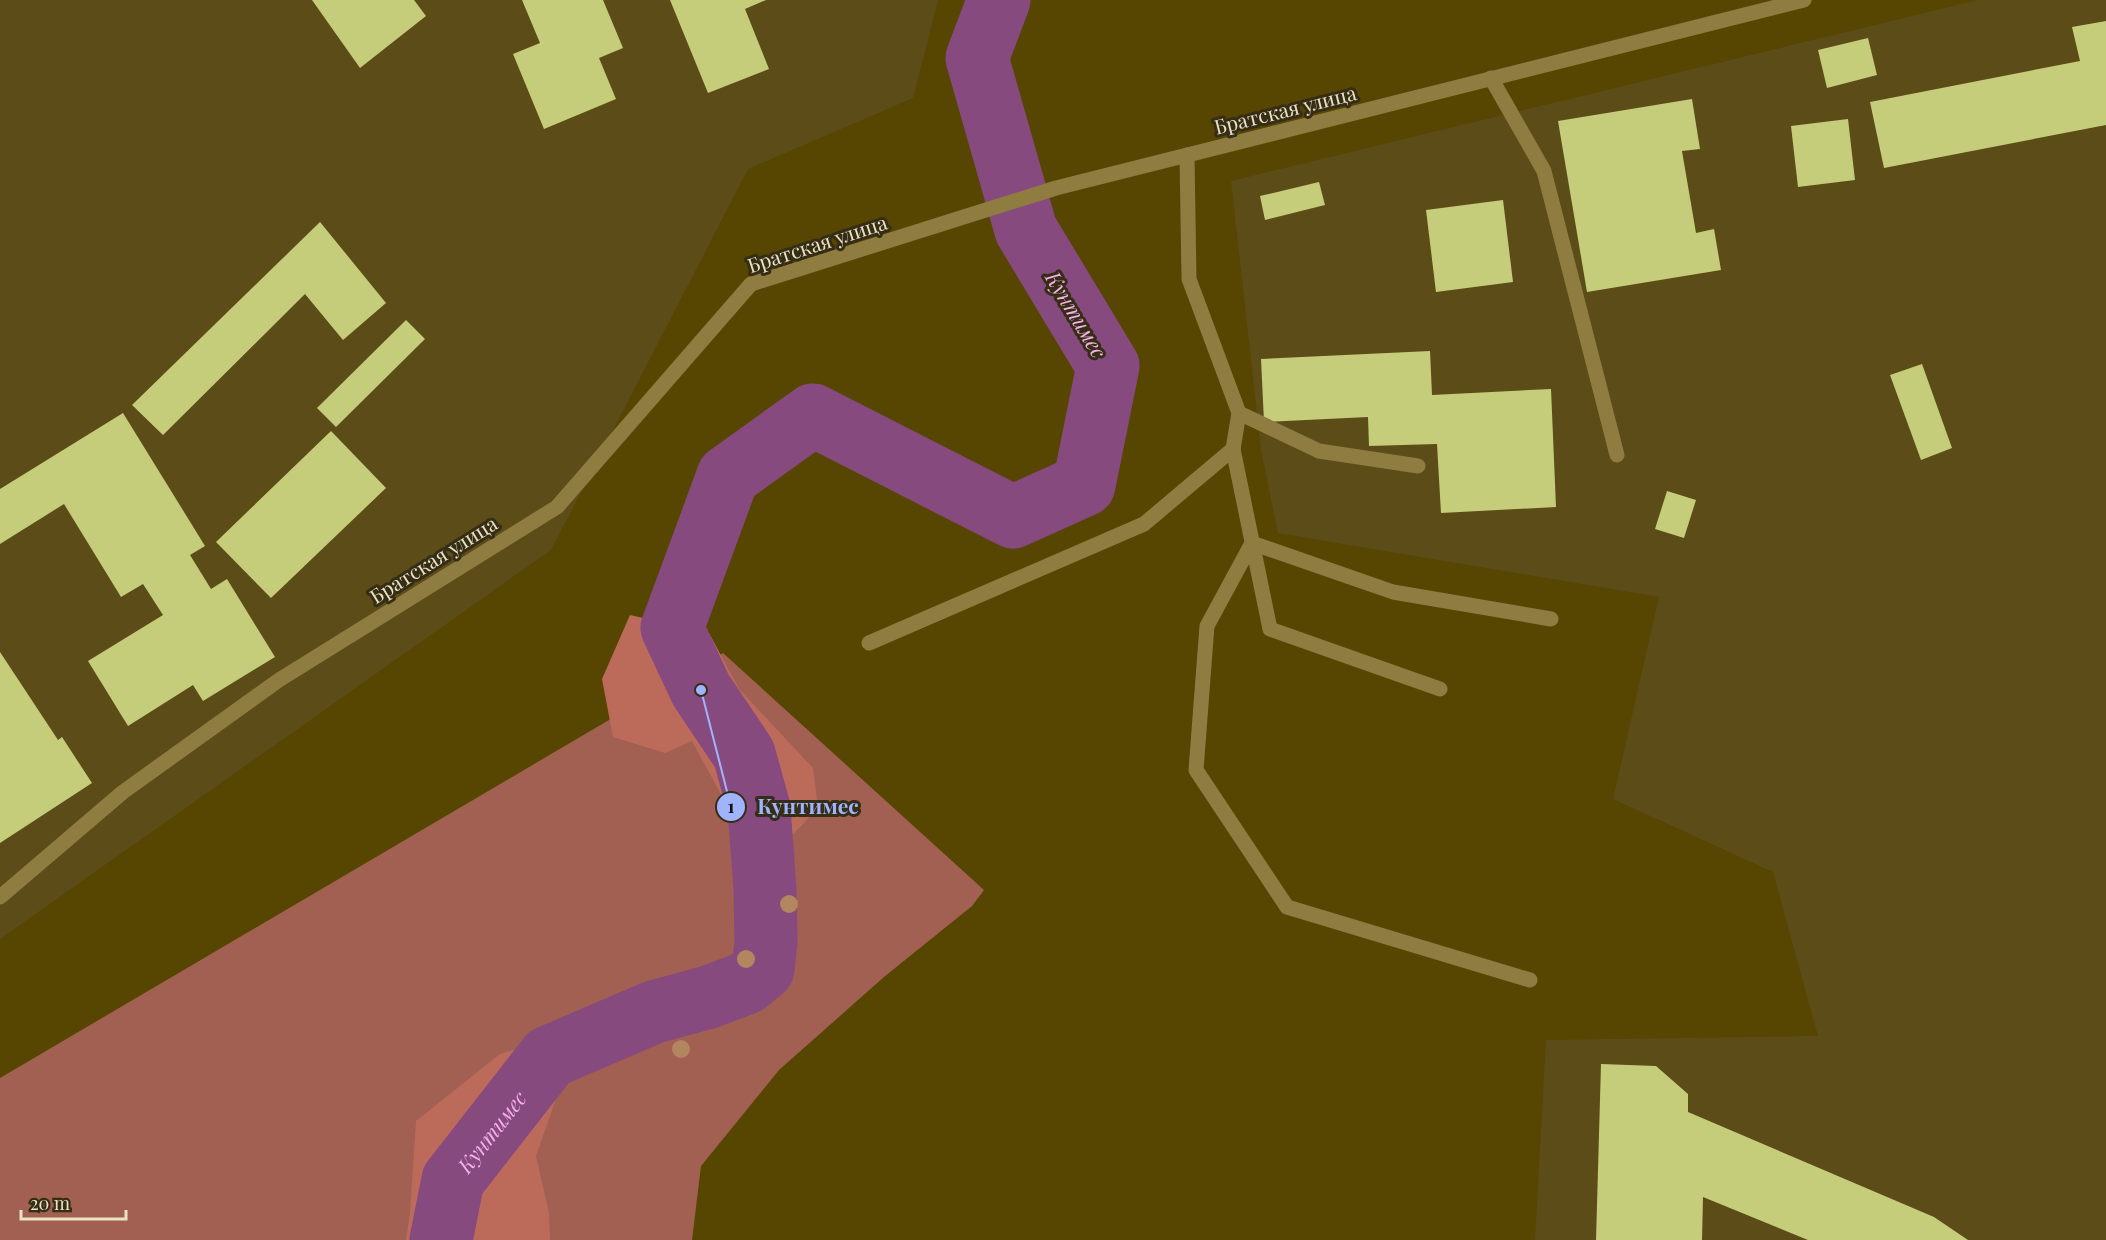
<svg xmlns="http://www.w3.org/2000/svg" width="2106" height="1240" viewBox="0 0 2106 1240" font-family="'Playfair Display',serif">
	<style>
		.built { fill: #5c4c18 }
		.green { fill: #a16052 }
		.forest { fill: #bc6b5b }
		.lines { fill: none; stroke-linecap: round; stroke-linejoin: round }
		.river { stroke: #864a7e; stroke-width: 63 }
		.building { fill: #c6cd7a }
		.service { stroke: #8e7c41; stroke-width: 15 }
		.minor { stroke: #8e7c41; stroke-width: 15 }
		.tree { fill: #b3865f }
		.labels { text-anchor: middle; dominant-baseline: central; stroke-width: 6; stroke-linejoin: round; paint-order: stroke }
		.street-label { font-size: 20px; fill: #ebe2c4; stroke: #352d15 }
		.water-label { font-size: 21px; font-style: italic; fill: #f6b0ea; stroke: #352d15 }
		.leader { fill: none; stroke: #a0b3fd; stroke-width: 2 }
		.callout-dot { fill: #a0b3fd; stroke: #352d15; stroke-width: 2 }
		.mark-label { font-size: 18px; text-anchor: middle; font-weight: bold; fill: #111 }
		.callout-label { font-size: 21px; text-anchor: middle; font-weight: bold; fill: #a0b3fd; stroke: #352d15; stroke-width: 6; stroke-linejoin: round; paint-order: stroke }
	</style>
	<rect width="100%" height="100%" fill="#574601"/>
	<!-- built -->
	<g class="built">
		<path d="M 0,0 L 938,0 L 913,98 L 748,169 L 551,550 L 0,939 Z"/>
		<path d="M 1978,0 L 2106,0 L 2106,1240 L 1535,1240 L 1546,1040 L 1818,1036 L 1773,872 L 1613,799 L 1659,597 L 1278,533 L 1261,450 L 1231,181 Z"/>
	</g>
	<!-- green -->
	<path class="green" d="M 723,653 L 984,890 L 972,906 L 884,977 L 779,1070 L 701,1166 L 692,1240 L 0,1240 L 0,1078 Z"/>
	<!-- forest -->
	<g class="forest">
		<path d="M 630,615 L 709,633 L 739,689 L 813,768 L 818,808 L 784,844 L 738,826 L 692,741 L 665,753 L 613,737 L 602,679 Z"/>
		<path d="M 559,1035 L 588,1062 L 563,1079 L 536,1156 L 549,1213 L 550,1240 L 406,1240 L 410,1213 L 416,1121 L 500,1054 Z"/>
	</g>
	<g class="lines">
		<!-- river -->
		<path class="river" id="s1" d="M 441,1240 L 453,1180 L 549,1057 L 654,1012 L 709,997 L 746,983 L 763,969 L 766,943 L 765,889 L 759,808 L 744,754 L 701,690 L 672,628 L 728,476 L 813,415 L 1013,517 L 1084,485 L 1108,366 L 1026,230 L 977,58 L 999,0"/>
	</g>
	<!-- building -->
	<g class="building">
		<path d="M 312,0 L 414,0 L 426,16 L 360,68 Z"/>
		<path d="M 522,0 L 603,0 L 623,48 L 599,58 L 616,99 L 544,129 L 513,54 L 540,43 Z"/>
		<path d="M 670,0 L 766,0 L 745,9 L 769,69 L 708,93 Z"/>
		<path d="M 2106,21 L 2106,125 L 1884,168 L 1870,102 L 2080,61 L 2072,27 Z"/>
		<path d="M 1868,38 L 1877,75 L 1827,88 L 1818,50 Z"/>
		<path d="M 1692,99 L 1700,149 L 1682,151 L 1696,233 L 1714,229 L 1721,270 L 1587,292 L 1558,121 Z"/>
		<path d="M 1848,119 L 1855,180 L 1798,187 L 1791,126 Z"/>
		<path d="M 1319,182 L 1325,205 L 1265,220 L 1260,196 Z"/>
		<path d="M 1503,200 L 1513,282 L 1436,292 L 1426,210 Z"/>
		<path d="M 320,222 L 386,303 L 343,340 L 305,294 L 163,435 L 132,405 Z"/>
		<path d="M 406,320 L 425,339 L 336,427 L 317,408 Z"/>
		<path d="M 1430,351 L 1432,395 L 1551,389 L 1556,507 L 1441,513 L 1437,444 L 1369,446 L 1368,417 L 1264,422 L 1261,359 Z"/>
		<path d="M 1922,364 L 1952,448 L 1921,460 L 1890,375 Z"/>
		<path d="M 123,413 L 205,546 L 190,555 L 211,589 L 227,579 L 275,657 L 203,701 L 193,685 L 128,726 L 88,661 L 163,615 L 143,584 L 121,597 L 64,504 L 0,544 L 0,489 Z"/>
		<path d="M 331,431 L 386,488 L 271,598 L 216,542 Z"/>
		<path d="M 1667,491 L 1696,500 L 1684,538 L 1655,529 Z"/>
		<path d="M 0,652 L 58,740 L 62,737 L 92,783 L 0,843 Z"/>
		<path d="M 1601,1064 L 1656,1066 L 1688,1094 L 1688,1112 L 1934,1217 L 1968,1240 L 1808,1240 L 1703,1197 L 1702,1240 L 1596,1240 Z"/>
	</g>
	<g class="lines">
		<!-- service -->
		<g class="service">
			<path d="M 1491,78 L 1544,171 L 1617,455"/>
			<path d="M 1239,413 L 1319,451 L 1418,466"/>
			<path d="M 1233,449 L 1270,629 L 1440,689"/>
			<path d="M 869,643 L 1144,524 L 1233,449 L 1239,413 L 1189,279 L 1187,155"/>
			<path d="M 1530,980 L 1287,907 L 1196,770 L 1207,626 L 1252,543 L 1393,592 L 1551,619"/>
		</g>
		<!-- minor -->
		<path class="minor" d="M 0,897 L 123,792 L 279,680 L 557,507 L 751,284 L 1056,188 L 1804,0"/>
	</g>
	<!-- trees -->
	<g class="tree">
		<circle cx="789" cy="904" r="9"/>
		<circle cx="746" cy="959" r="9"/>
		<circle cx="681" cy="1049" r="9"/>
	</g>
	<g class="labels">
		<!-- street labels -->
		<g class="street-label">
			<text transform="translate(1285 109) rotate(-14)">Братская улица</text>
			<text transform="translate(817 243) rotate(-18)">Братская улица</text>
			<text transform="translate(433 559) rotate(-32)">Братская улица</text>
		</g>
		<!-- water labels -->
		<g class="water-label">
			<text transform="translate(1077 314) rotate(59)">Кунтимес</text>
			<text stroke="none"><textPath href="#s1" startOffset="123">Кунтимес</textPath></text>
		</g>
	</g>
	<!-- callouts -->
	<path class="leader" d="M701 690L731 807"/>
	<g class="callout-dot">
		<circle cx="701" cy="690" r="6"/>
		<circle cx="731" cy="807" r="15"/>
	</g>
	<g class="mark-label">
		<text x="731" y="813">1</text>
	</g>
	<g class="callout-label">
		<text x="808" y="814">Кунтимес</text>
	</g>
	<!-- scale -->
	<path d="M21 1210v9h105v-9" fill="none" stroke="#ebe2c4" stroke-width="3"/>
	<text x="30" y="1210" font-size="18" fill="#ebe2c4" stroke="#352d15" stroke-width="4.5" paint-order="stroke">20 m</text>
</svg>
